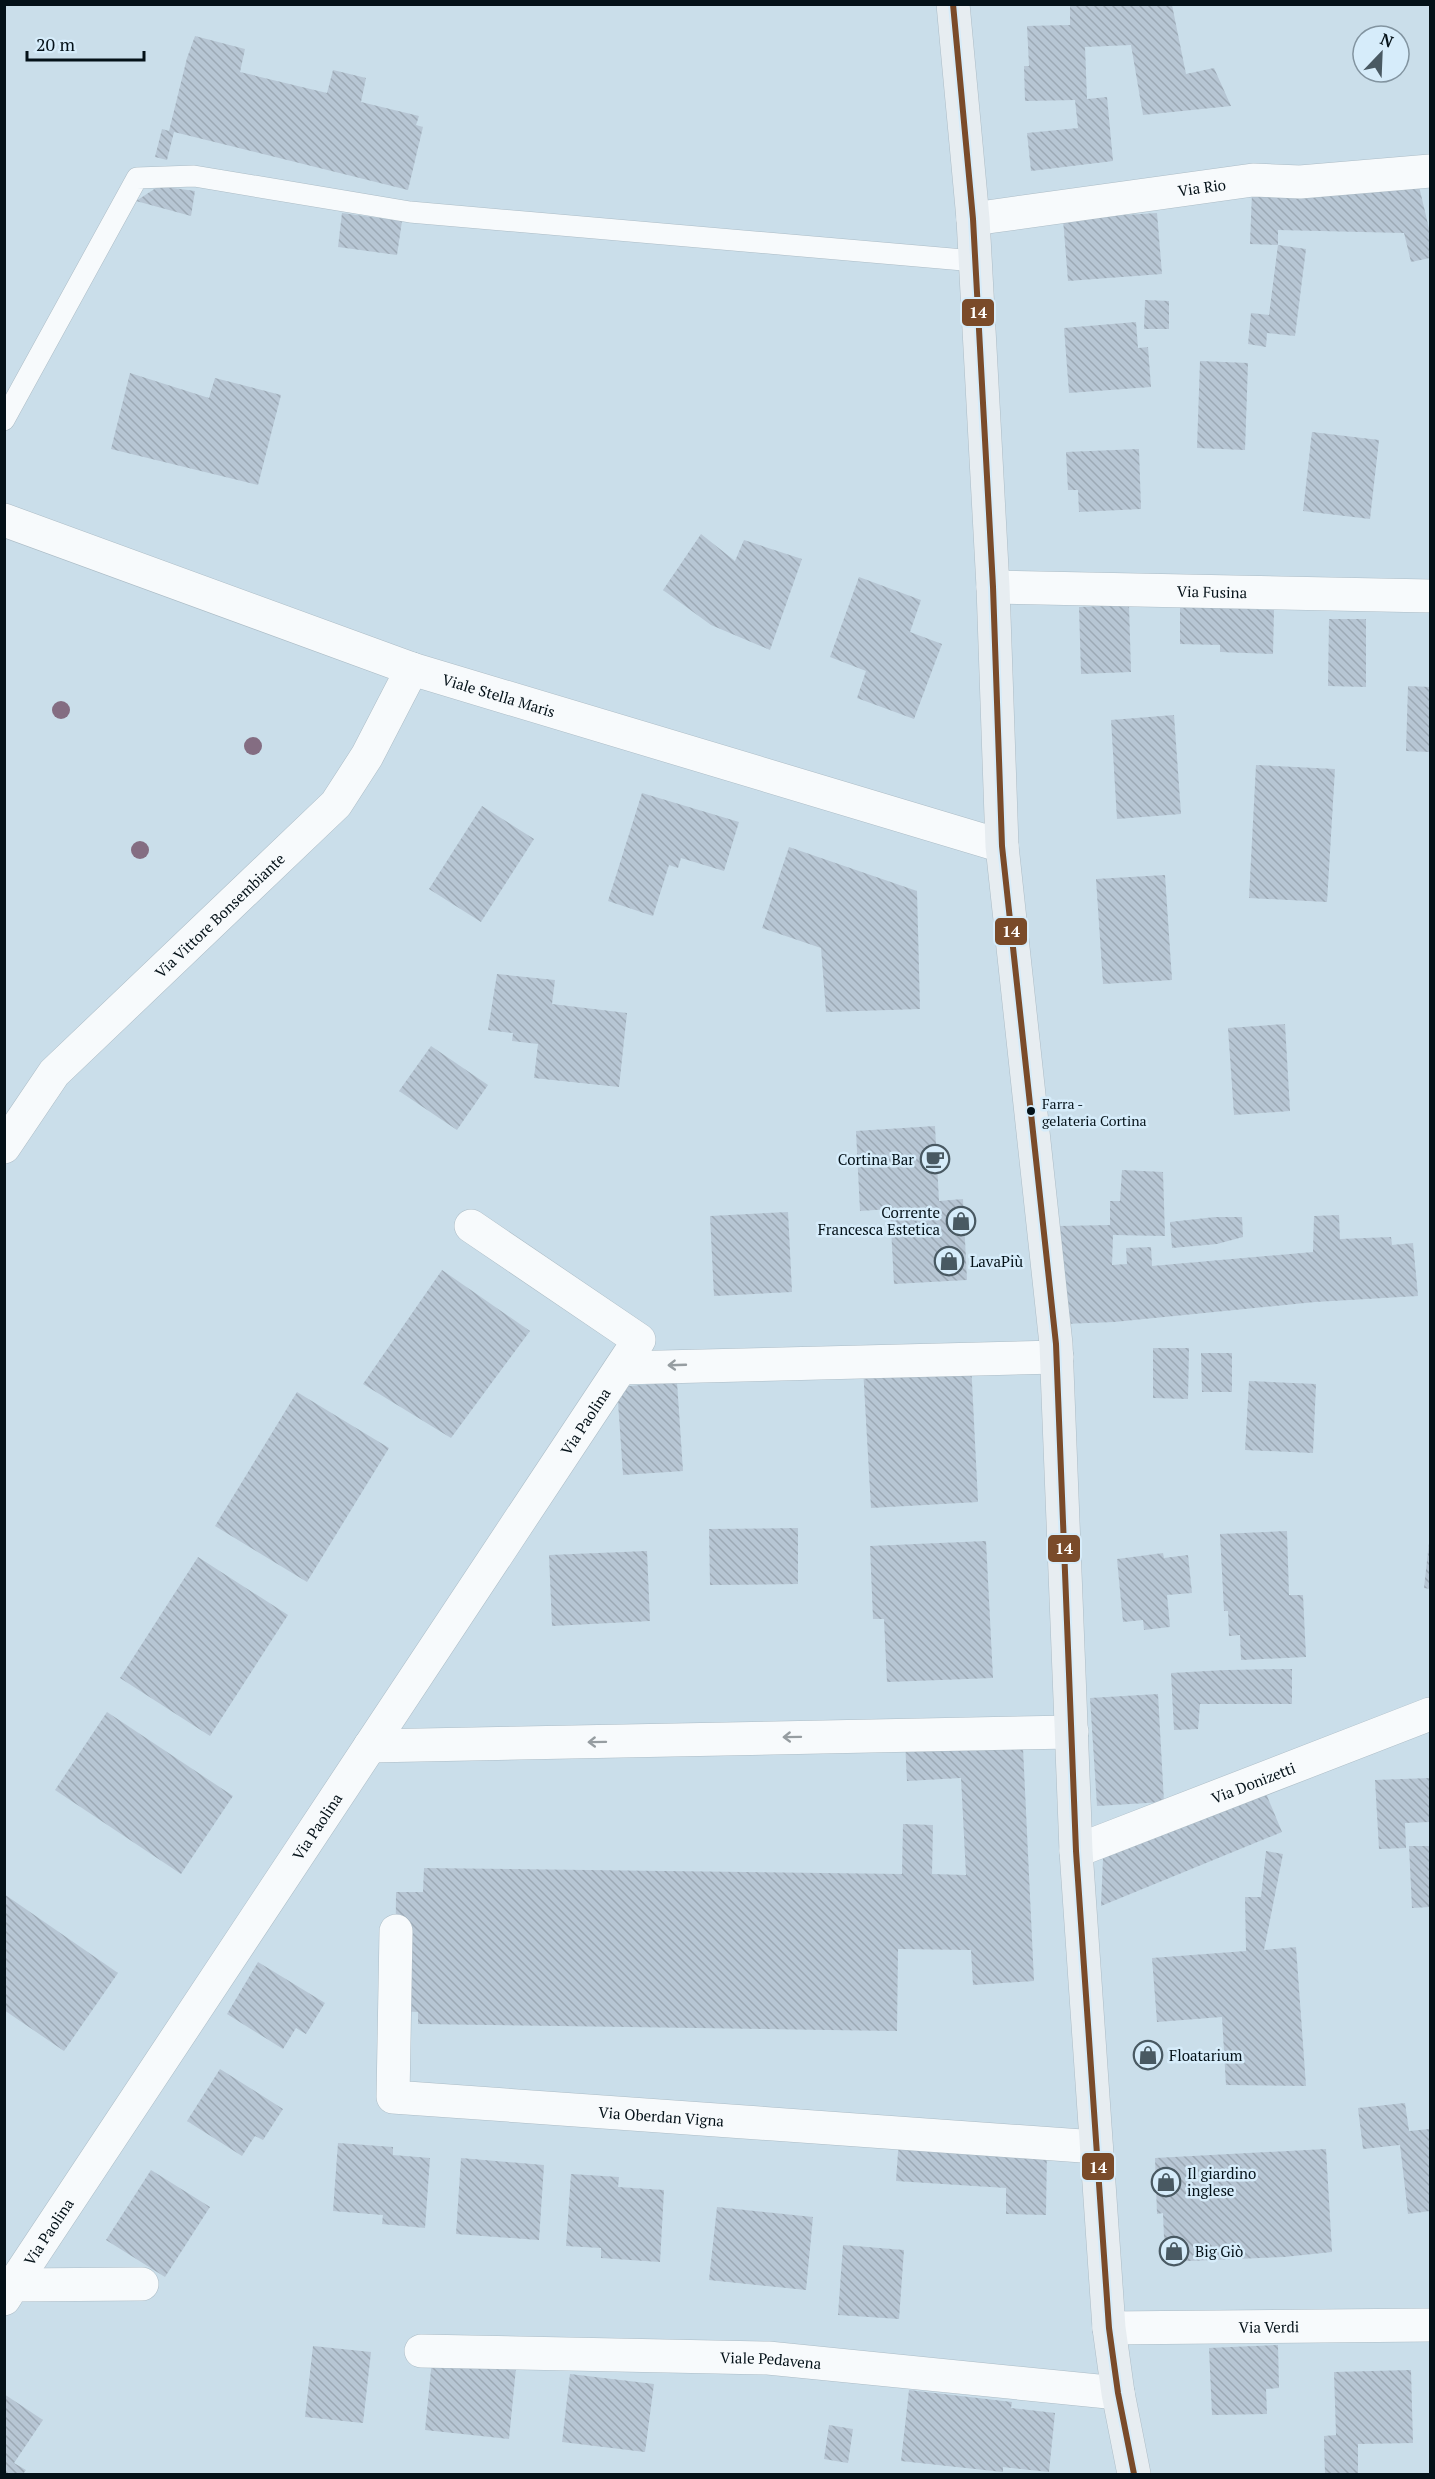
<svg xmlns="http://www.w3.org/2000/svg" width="1435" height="2479" viewBox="0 0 1435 2479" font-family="'PT Serif',serif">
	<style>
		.building { fill: url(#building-back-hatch) }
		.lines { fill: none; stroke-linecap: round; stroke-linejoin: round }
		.lane-casing { stroke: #acbcc6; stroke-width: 22 }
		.street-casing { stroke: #acbcc6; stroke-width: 34 }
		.secondary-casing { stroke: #acbcc6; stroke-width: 34 }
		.lane { stroke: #f7fafc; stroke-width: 21 }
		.street { stroke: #f7fafc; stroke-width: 33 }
		.secondary { stroke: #e7edf1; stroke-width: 33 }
		.bus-1-casing { stroke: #d6ecfa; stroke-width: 10 }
		.bus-1 { stroke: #7a4b2a; stroke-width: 6 }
		.tree { fill: #846d82 }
		.oneway { stroke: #969da1 }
		.bus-dot { fill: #041118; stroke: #d6ecfa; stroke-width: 2 }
		.labels { text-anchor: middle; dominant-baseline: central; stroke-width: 5; stroke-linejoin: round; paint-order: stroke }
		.bus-label { font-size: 14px; fill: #041118; stroke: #d6ecfa; text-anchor: start }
		.street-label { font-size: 15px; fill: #041118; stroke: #d6ecfa }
		.poi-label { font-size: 15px; fill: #041118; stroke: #d6ecfa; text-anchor: start }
		.line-badge { stroke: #d6ecfa; stroke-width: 2 }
		.badge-label { font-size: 16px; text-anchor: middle; font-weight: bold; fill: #fff }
	</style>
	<defs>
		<pattern id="building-back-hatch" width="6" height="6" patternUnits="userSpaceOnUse" patternTransform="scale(1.5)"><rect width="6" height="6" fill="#b7c6d4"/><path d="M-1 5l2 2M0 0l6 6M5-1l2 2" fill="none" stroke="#9ca9b5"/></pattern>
	</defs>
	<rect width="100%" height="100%" fill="#cadeea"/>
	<!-- building -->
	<g class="building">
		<path d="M 1070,5 L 1172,5 L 1186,74 L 1214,68 L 1231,106 L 1143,115 L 1131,45 L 1085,47 L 1087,99 L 1107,97 L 1113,161 L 1031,171 L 1027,133 L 1078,128 L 1075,100 L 1025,101 L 1024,66 L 1029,66 L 1027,26 L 1070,25 Z"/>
		<path d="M 195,36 L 245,49 L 240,72 L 327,93 L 333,70 L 366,78 L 361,102 L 419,116 L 416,125 L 423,127 L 408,190 L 174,132 L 167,160 L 155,157 L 162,129 L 169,131 L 187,58 Z"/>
		<path d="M 159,186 L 195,191 L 191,216 L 136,201 Z"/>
		<path d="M 1419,186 L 1430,233 L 1430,258 L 1411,262 L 1404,233 L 1278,230 L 1278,245 L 1250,244 L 1252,192 Z"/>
		<path d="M 342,213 L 402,221 L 397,255 L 338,247 Z"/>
		<path d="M 1157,213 L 1162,274 L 1068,281 L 1063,219 Z"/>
		<path d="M 1278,245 L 1306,249 L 1295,336 L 1267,333 L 1266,347 L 1248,344 L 1251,313 L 1269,315 Z"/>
		<path d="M 1145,300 L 1169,301 L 1169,329 L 1144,329 Z"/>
		<path d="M 1136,322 L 1138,348 L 1148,347 L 1151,387 L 1069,393 L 1064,328 Z"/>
		<path d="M 1200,361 L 1248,363 L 1245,450 L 1197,448 Z"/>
		<path d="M 130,373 L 209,398 L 215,378 L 281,395 L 258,485 L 111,449 Z"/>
		<path d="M 1312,432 L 1379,440 L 1370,519 L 1303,511 Z"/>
		<path d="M 1139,449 L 1141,509 L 1079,512 L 1078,490 L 1068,490 L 1066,452 Z"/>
		<path d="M 701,534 L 735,561 L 744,540 L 802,559 L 770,650 L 711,625 L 663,590 Z"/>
		<path d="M 859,577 L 921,600 L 910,632 L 942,644 L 914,719 L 857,698 L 866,671 L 830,657 Z"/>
		<path d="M 1129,605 L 1131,672 L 1081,674 L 1079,607 Z"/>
		<path d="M 1180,606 L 1274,610 L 1273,654 L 1220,652 L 1220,645 L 1180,644 Z"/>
		<path d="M 1329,619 L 1366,619 L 1366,687 L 1328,686 Z"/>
		<path d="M 1408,686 L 1430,687 L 1430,752 L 1406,751 Z"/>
		<path d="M 1174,715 L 1181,814 L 1117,819 L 1111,720 Z"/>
		<path d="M 1256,765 L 1335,769 L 1327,902 L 1249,898 Z"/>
		<path d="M 642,793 L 739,822 L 724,871 L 681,858 L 678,868 L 669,865 L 653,916 L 608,901 Z"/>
		<path d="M 482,806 L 534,839 L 481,922 L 429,889 Z"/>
		<path d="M 789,847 L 917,891 L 920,1009 L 826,1012 L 821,948 L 762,928 Z"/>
		<path d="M 1165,875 L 1172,980 L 1103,984 L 1096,879 Z"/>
		<path d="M 497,974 L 555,980 L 552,1004 L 627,1013 L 619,1087 L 534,1078 L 538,1044 L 512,1041 L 513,1033 L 488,1030 Z"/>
		<path d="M 1285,1024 L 1290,1111 L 1234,1115 L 1228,1028 Z"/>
		<path d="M 431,1046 L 488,1085 L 457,1130 L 399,1091 Z"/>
		<path d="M 935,1126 L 939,1201 L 963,1199 L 967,1280 L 894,1284 L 890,1209 L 860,1211 L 856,1131 Z"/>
		<path d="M 1122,1170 L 1163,1172 L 1165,1236 L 1113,1235 L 1112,1265 L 1127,1264 L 1126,1248 L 1151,1247 L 1152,1266 L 1313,1252 L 1314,1216 L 1339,1215 L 1340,1239 L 1391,1237 L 1392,1245 L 1413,1243 L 1418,1296 L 1315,1302 L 1114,1322 L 1064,1324 L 1059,1226 L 1110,1225 L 1110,1201 L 1120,1201 Z"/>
		<path d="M 788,1212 L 792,1292 L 714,1296 L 710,1216 Z"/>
		<path d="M 1215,1217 L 1242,1217 L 1243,1237 L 1217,1244 L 1172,1248 L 1170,1222 Z"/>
		<path d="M 442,1270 L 530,1331 L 451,1438 L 363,1384 Z"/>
		<path d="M 1153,1348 L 1189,1348 L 1188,1399 L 1153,1398 Z"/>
		<path d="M 1201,1353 L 1232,1353 L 1232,1392 L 1202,1392 Z"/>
		<path d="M 971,1362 L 978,1502 L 871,1508 L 863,1368 Z"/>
		<path d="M 1249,1381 L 1316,1384 L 1313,1453 L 1245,1450 Z"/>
		<path d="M 677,1382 L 683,1471 L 623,1475 L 617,1387 Z"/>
		<path d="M 297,1392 L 389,1448 L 307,1582 L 215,1526 Z"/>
		<path d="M 798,1528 L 798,1584 L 710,1585 L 709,1529 Z"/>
		<path d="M 1287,1531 L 1289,1595 L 1303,1595 L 1306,1657 L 1241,1660 L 1240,1635 L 1229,1636 L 1228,1611 L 1224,1611 L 1220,1534 Z"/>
		<path d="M 986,1541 L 993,1678 L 887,1682 L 884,1619 L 873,1619 L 870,1546 Z"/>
		<path d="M 1429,1543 L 1430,1543 L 1430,1589 L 1424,1588 Z"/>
		<path d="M 647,1551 L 650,1621 L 552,1626 L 549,1555 Z"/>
		<path d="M 1163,1553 L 1164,1558 L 1188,1555 L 1192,1593 L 1167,1595 L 1170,1627 L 1144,1630 L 1143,1620 L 1123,1622 L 1117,1559 Z"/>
		<path d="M 198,1557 L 288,1615 L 210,1736 L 120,1678 Z"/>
		<path d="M 1292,1669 L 1292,1704 L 1200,1704 L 1198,1729 L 1174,1730 L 1171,1673 L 1226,1670 Z"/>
		<path d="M 1158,1694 L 1164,1802 L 1097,1806 L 1090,1698 Z"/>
		<path d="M 107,1712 L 233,1796 L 181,1874 L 55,1790 Z"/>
		<path d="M 971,1738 L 972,1751 L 1023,1748 L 1034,1981 L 973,1985 L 971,1950 L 898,1949 L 897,2031 L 418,2024 L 418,2012 L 395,2011 L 396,1892 L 423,1892 L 424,1868 L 902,1874 L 903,1824 L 933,1825 L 932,1874 L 966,1875 L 961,1778 L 907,1781 L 905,1742 Z"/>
		<path d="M 1430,1778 L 1430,1822 L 1405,1823 L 1406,1848 L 1379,1849 L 1375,1780 Z"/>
		<path d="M 1265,1791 L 1282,1832 L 1101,1906 L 1103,1858 Z"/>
		<path d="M 1409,1846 L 1430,1846 L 1430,1907 L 1412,1908 Z"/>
		<path d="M 1266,1851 L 1283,1854 L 1264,1950 L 1296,1947 L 1306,2086 L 1226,2085 L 1222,2017 L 1157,2022 L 1152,1958 L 1246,1951 L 1245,1897 L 1261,1897 Z"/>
		<path d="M 4,1894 L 118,1973 L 64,2051 L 4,2010 Z"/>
		<path d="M 258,1962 L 325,2003 L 306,2034 L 296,2028 L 283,2049 L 227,2014 Z"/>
		<path d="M 220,2069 L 283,2109 L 263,2140 L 255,2136 L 242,2156 L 187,2121 Z"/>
		<path d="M 1405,2103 L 1409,2131 L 1430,2129 L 1430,2211 L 1408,2214 L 1400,2145 L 1363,2149 L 1358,2108 Z"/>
		<path d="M 899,2138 L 1047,2145 L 1046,2215 L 1006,2214 L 1006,2188 L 896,2181 Z"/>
		<path d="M 338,2143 L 393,2147 L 393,2155 L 430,2158 L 425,2228 L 382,2224 L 383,2215 L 333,2211 Z"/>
		<path d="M 1326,2149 L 1332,2252 L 1284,2257 L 1165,2262 L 1163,2213 L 1157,2214 L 1155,2158 Z"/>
		<path d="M 461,2158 L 544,2165 L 539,2240 L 456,2234 Z"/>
		<path d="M 151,2170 L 210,2207 L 165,2277 L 106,2240 Z"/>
		<path d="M 571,2174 L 619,2177 L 618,2187 L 664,2190 L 660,2262 L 601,2258 L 601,2248 L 566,2246 Z"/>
		<path d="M 717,2207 L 813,2217 L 806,2290 L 709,2280 Z"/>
		<path d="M 843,2245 L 904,2250 L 899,2319 L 838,2315 Z"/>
		<path d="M 1278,2345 L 1279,2388 L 1266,2389 L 1267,2414 L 1212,2415 L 1209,2348 Z"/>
		<path d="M 313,2346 L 371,2352 L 363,2423 L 305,2417 Z"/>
		<path d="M 432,2360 L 516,2368 L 509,2439 L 425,2430 Z"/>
		<path d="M 1411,2370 L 1413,2443 L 1358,2444 L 1358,2474 L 1325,2474 L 1324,2436 L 1336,2435 L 1334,2372 Z"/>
		<path d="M 570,2374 L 654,2384 L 645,2452 L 562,2442 Z"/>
		<path d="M 909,2390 L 1012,2402 L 1011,2408 L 1055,2413 L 1049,2472 L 1003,2467 L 1003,2472 L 901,2461 Z"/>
		<path d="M 4,2394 L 43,2420 L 14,2463 L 26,2470 L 23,2474 L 4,2474 Z"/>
		<path d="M 829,2425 L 853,2429 L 848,2463 L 824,2459 Z"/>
	</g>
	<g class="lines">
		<!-- lane casing -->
		<g class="lane-casing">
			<path id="lane" d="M 4,420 L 137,178 L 194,176 L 410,212 L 975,261"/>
		</g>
		<!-- street casing -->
		<g class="street-casing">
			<g id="street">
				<path id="s1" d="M 973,219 L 1253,180 L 1300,182 L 1430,171"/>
				<path id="s2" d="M 4,520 L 412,669 L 1002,846"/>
				<path id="s3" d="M 993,587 L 1430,596"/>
				<path id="s4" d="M 4,1147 L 54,1073 L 336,804 L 367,756 L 412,669"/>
				<path d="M 621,1368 L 1057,1357"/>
				<path d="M 370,1746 L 1072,1732"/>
				<path id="s5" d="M 1076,1851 L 1430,1714"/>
				<path id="s6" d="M 396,1931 L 393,2097 L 1096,2147"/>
				<path id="s7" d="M 13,2285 L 639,1340 L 471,1226"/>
				<path d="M 4,2299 L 13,2285 L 142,2284"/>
				<path id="s8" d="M 1109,2328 L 1430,2325"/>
				<path id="s9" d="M 421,2351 L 768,2358 L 1118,2393"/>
			</g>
		</g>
		<!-- secondary casing -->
		<g class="secondary-casing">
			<path id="secondary" d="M 953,4 L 973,219 L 993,587 L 1002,846 L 1056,1344 L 1076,1851 L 1109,2328 L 1118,2393 L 1134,2474"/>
		</g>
		<!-- lane -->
		<use href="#lane" class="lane"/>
		<!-- street -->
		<use href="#street" class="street"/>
		<!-- secondary -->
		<use href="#secondary" class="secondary"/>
		<!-- bus-1 casing -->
		<g class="bus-1-casing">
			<path id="bus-1" d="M 953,4 L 973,219 L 993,587 L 1002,846 L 1056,1344 L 1076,1851 L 1109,2328 L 1118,2393 L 1134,2474"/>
		</g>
		<!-- bus-1 -->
		<use href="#bus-1" class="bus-1"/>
	</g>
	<!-- trees -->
	<g class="tree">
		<circle cx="61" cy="710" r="9"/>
		<circle cx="253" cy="746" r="9"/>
		<circle cx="140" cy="850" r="9"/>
	</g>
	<!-- one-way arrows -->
	<defs><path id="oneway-shaft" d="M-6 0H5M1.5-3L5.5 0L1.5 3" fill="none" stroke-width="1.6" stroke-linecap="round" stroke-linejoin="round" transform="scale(1.5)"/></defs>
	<g class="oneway">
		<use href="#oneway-shaft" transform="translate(677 1365) rotate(178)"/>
		<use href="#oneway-shaft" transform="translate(792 1737) rotate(179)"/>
		<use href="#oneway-shaft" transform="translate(597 1742) rotate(179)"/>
	</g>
	<!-- icons -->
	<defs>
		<g id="cafe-ring" transform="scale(1.5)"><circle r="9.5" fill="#d6ecfa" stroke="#495962" stroke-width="1.5"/><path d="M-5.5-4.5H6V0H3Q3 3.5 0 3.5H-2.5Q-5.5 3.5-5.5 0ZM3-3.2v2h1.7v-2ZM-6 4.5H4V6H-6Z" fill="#495962"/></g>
		<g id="shop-ring" transform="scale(1.5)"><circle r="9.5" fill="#d6ecfa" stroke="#495962" stroke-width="1.5"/><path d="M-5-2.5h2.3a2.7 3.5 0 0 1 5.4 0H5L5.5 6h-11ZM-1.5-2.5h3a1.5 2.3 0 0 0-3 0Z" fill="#495962"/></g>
	</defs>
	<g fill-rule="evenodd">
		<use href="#cafe-ring" x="935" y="1159"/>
		<use href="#shop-ring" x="961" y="1221"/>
		<use href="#shop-ring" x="949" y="1261"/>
		<use href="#shop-ring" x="1148" y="2055"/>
		<use href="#shop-ring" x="1166" y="2182"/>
		<use href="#shop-ring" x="1174" y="2251"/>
	</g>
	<!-- markers -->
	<circle class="bus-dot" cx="1031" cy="1111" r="5"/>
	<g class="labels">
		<!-- bus labels -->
		<g class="bus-label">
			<text x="1042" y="1103">Farra -<tspan x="1042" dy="17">gelateria Cortina</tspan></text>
		</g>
		<!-- street labels -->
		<g class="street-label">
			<text stroke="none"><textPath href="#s1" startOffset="231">Via Rio</textPath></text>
			<text stroke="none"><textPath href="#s3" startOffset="219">Via Fusina</textPath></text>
			<text stroke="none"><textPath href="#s2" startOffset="525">Viale Stella Maris</textPath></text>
			<text stroke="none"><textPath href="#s4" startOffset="318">Via Vittore Bonsembiante</textPath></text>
			<text stroke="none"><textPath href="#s7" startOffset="1036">Via Paolina</textPath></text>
			<text stroke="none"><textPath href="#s5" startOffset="190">Via Donizetti</textPath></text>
			<text stroke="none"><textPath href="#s7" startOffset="550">Via Paolina</textPath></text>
			<text stroke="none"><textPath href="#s6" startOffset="435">Via Oberdan Vigna</textPath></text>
			<text stroke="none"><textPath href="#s7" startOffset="64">Via Paolina</textPath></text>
			<text stroke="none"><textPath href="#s8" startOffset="160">Via Verdi</textPath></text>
			<text stroke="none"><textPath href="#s9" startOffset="350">Viale Pedavena</textPath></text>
		</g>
		<!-- poi labels -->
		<g class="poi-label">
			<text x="914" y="1159" text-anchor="end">Cortina Bar</text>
			<text x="940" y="1212" text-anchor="end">Corrente<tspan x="940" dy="17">Francesca Estetica</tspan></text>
			<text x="970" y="1261">LavaPiù</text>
			<text x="1169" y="2055">Floatarium</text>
			<text x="1187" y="2173">Il giardino<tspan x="1187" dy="17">inglese</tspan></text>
			<text x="1195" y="2251">Big Giò</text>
		</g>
	</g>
	<g class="line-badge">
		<rect x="961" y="298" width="34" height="29" rx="6" fill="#7a4b2a"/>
		<rect x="994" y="917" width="34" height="29" rx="6" fill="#7a4b2a"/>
		<rect x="1047" y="1534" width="34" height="29" rx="6" fill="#7a4b2a"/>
		<rect x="1081" y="2152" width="34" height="29" rx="6" fill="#7a4b2a"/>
	</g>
	<g class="badge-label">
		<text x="978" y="318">14</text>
		<text x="1011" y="937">14</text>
		<text x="1064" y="1554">14</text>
		<text x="1098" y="2173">14</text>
	</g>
	<!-- border -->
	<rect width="1435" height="2479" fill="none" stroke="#041118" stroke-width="12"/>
	<!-- north arrow -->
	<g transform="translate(1381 54) rotate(23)"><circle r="28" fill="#d6ecfa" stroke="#8294a0" stroke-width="1.5"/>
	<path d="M0-4.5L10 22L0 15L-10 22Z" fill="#495962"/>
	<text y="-9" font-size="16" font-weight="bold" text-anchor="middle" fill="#041118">N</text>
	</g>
	<!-- scale -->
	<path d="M27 51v9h117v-9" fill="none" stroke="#041118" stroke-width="3"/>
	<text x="36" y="51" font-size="18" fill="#041118" stroke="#d6ecfa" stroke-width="4.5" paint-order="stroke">20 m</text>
</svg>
